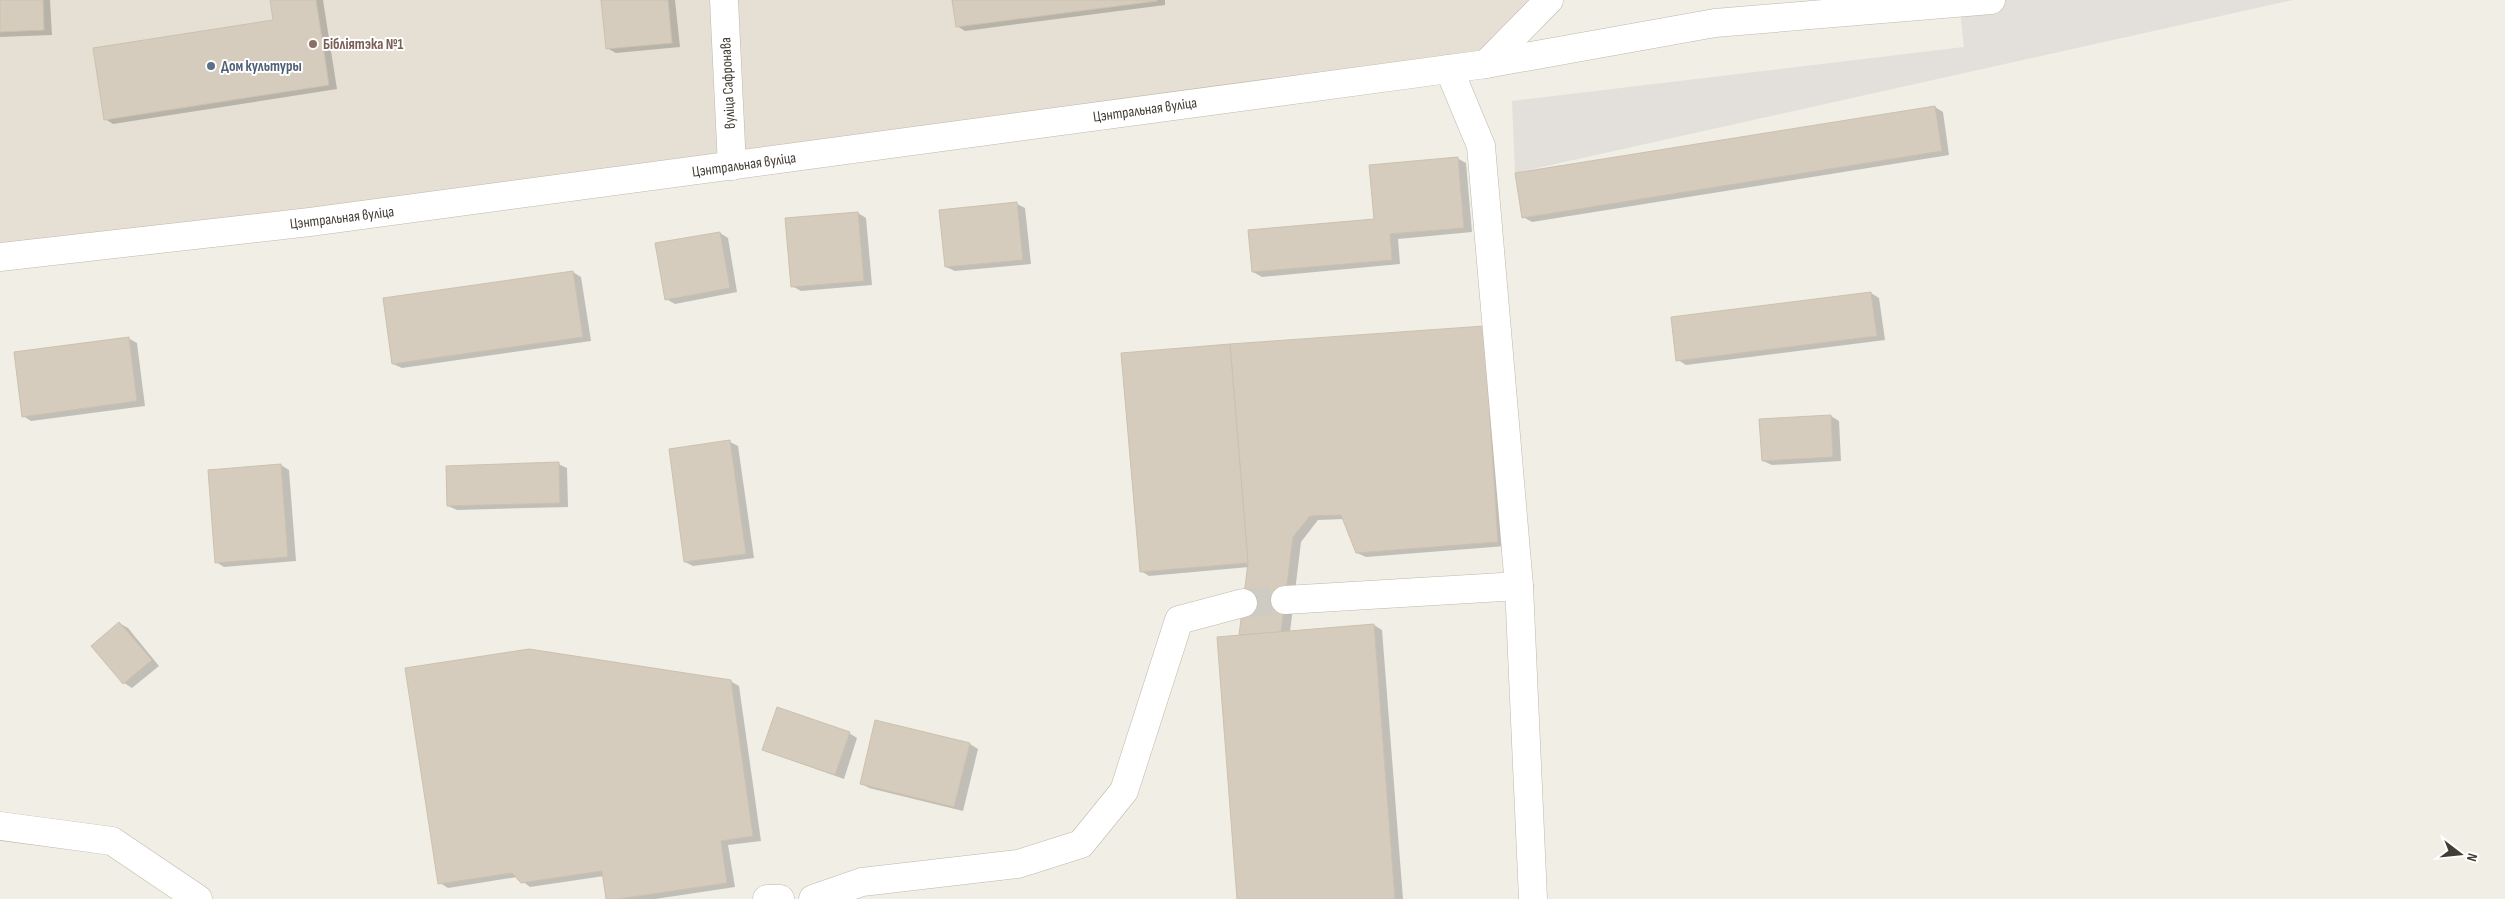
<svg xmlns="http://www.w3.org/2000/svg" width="2505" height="899" viewBox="0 0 2505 899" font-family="'Sofia Sans Condensed',sans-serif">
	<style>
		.residential { fill: #e5e0d3 }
		.industrial { fill: #e3dfda }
		.shadow { fill: #0003 }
		.building { fill: #d5ccbe; stroke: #ccc1ae }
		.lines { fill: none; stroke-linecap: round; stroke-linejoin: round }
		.minor-tunnel { stroke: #cecbc2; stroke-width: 28; stroke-dasharray: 28 14; stroke-linecap: butt }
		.minor-casing { stroke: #bfb8ab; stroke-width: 29 }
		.minor { stroke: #fff; stroke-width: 28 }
		.education-dot { fill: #8d6e63; stroke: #fff; stroke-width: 2 }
		.service-dot { fill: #5c6f8a; stroke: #fff; stroke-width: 2 }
		.labels { text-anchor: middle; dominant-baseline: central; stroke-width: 4; stroke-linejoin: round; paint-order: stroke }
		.education-label { font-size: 15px; font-weight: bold; fill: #785e54; stroke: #fff; text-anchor: start }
		.service-label { font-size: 15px; font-weight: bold; fill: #4e5e75; stroke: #fff; text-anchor: start }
		.street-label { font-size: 15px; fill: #433e35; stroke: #fff }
	</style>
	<rect width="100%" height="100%" fill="#f1eee5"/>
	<!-- residential -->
	<path class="residential" d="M 0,0 L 1549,0 L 1486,64 L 0,257 Z"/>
	<!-- industrial -->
	<path class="industrial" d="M 1959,0 L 2293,0 L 1515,173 L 1512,101 L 1964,47 Z"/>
	<!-- shadow -->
	<g class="shadow">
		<path d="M 0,0 L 50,0 L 52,35 L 0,37 Z"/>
		<path d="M 271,0 L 323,0 L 337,89 L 113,124 L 105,119 L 274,21 Z"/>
		<path d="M 603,0 L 675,0 L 680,47 L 616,53 L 607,48 Z"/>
		<path d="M 953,0 L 1165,0 L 1165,5 L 965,31 L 957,26 Z"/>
		<path d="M 1935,107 L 1943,112 L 1949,155 L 1532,222 L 1523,217 Z"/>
		<path d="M 1457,158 L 1466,163 L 1472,232 L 1398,239 L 1400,264 L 1262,277 L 1253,272 L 1376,220 Z"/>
		<path d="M 1017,204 L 1025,208 L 1031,264 L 955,271 L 946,267 Z"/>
		<path d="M 858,213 L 866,218 L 872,285 L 801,291 L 792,286 Z"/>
		<path d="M 720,233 L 728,238 L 737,292 L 675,304 L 666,299 Z"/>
		<path d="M 573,272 L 581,277 L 591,341 L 402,368 L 393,364 Z"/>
		<path d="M 1871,293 L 1879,298 L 1885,340 L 1686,365 L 1678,360 Z"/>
		<path d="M 1484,328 L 1506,546 L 1366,557 L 1357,553 L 1344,519 L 1318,520 L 1301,542 L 1290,632 L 1374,625 L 1382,630 L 1403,899 L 1238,899 L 1240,636 L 1249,567 L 1149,576 L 1141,571 Z"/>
		<path d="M 128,338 L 137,343 L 145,406 L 31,421 L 23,416 Z"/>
		<path d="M 1831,416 L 1839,421 L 1841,461 L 1772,465 L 1763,461 Z"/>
		<path d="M 730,442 L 738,446 L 754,558 L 693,566 L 685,562 Z"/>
		<path d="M 558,464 L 567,468 L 568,507 L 457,510 L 448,506 Z"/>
		<path d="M 281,465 L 289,470 L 296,561 L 224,567 L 216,562 Z"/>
		<path d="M 119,623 L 128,628 L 159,666 L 132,688 L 124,683 L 93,646 Z"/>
		<path d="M 730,681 L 739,686 L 761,841 L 728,845 L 735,887 L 655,899 L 607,899 L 604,876 L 530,887 L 517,877 L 448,888 L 440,883 Z"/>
		<path d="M 849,733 L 857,738 L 844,779 L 763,750 Z"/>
		<path d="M 970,744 L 978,749 L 963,811 L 869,788 L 861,783 Z"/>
	</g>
	<!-- building -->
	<g class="building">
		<path d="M 0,0 L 43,0 L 44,30 L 0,32 Z"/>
		<path d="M 270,0 L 316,0 L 329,85 L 104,120 L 93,48 L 273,20 Z"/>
		<path d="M 601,0 L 668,0 L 672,43 L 606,49 Z"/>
		<path d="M 952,0 L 1157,0 L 1157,1 L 956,27 Z"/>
		<path d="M 1935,106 L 1942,151 L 1522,218 L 1515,173 Z"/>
		<path d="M 1458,157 L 1464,228 L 1390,234 L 1392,260 L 1252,272 L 1248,230 L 1374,219 L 1369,165 Z"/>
		<path d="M 1017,202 L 1023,260 L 945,267 L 939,210 Z"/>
		<path d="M 858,212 L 864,281 L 791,287 L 785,218 Z"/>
		<path d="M 720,232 L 730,288 L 665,300 L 655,243 Z"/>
		<path d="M 573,271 L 583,337 L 392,364 L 383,298 Z"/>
		<path d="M 1871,292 L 1877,336 L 1676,361 L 1671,317 Z"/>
		<path d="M 1484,326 L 1498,542 L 1356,553 L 1341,515 L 1310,516 L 1293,537 L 1281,632 L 1239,635 L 1248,563 L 1230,344 Z"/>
		<path d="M 129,337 L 137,401 L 22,417 L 14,352 Z"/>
		<path d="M 1230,344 L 1248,563 L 1140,572 L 1121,353 Z"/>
		<path d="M 1831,415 L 1833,457 L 1762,461 L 1759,419 Z"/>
		<path d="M 730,440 L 746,554 L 684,562 L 669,449 Z"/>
		<path d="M 559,462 L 560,503 L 447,506 L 446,466 Z"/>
		<path d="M 281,464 L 288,557 L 215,563 L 208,470 Z"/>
		<path d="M 119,622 L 152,660 L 123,684 L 91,646 Z"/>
		<path d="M 1374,624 L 1395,899 L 1237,899 L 1217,637 Z"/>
		<path d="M 529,649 L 731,680 L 753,836 L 721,841 L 727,883 L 618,899 L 606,899 L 602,871 L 521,883 L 512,873 L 438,884 L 405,668 Z"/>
		<path d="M 777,707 L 850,732 L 835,775 L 762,750 Z"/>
		<path d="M 875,720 L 970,743 L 954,807 L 860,784 Z"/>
	</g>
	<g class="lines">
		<!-- minor-tunnel -->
		<path class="minor-tunnel" d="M 1243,603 L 1285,600"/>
		<!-- minor casing -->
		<g class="minor-casing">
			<g id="minor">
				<path d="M 724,0 L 732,166"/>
				<path d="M 1486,64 L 1549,0"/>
				<path d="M 1449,69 L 1481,146 L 1519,586 L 1533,899"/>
				<path d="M 0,257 L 310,222 L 1486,64 L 1715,23 L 1991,0"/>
				<path d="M 1285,600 L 1519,586"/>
				<path d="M 0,826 L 112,841 L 198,899"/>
				<path d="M 767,899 L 780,899"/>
				<path d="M 813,899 L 862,882 L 1018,864 L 1081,844 L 1124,791 L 1179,620 L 1243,603"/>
			</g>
		</g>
		<!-- minor -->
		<use href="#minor" class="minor"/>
	</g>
	<!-- markers -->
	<circle class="education-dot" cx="313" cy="44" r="5"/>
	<circle class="service-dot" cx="211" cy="66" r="5"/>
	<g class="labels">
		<!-- education labels -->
		<g class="education-label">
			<text x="323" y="44">Бібліятэка №1</text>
		</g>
		<!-- service labels -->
		<g class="service-label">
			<text x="221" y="66">Дом культуры</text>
		</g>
		<!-- street labels -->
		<g class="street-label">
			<text transform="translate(728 83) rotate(-93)">вуліца Сафронава</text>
			<text transform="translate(1145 110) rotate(-8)">Цэнтральная вуліца</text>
			<text transform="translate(744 165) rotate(-8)">Цэнтральная вуліца</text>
			<text transform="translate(342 218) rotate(-7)">Цэнтральная вуліца</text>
		</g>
	</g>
	<!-- north arrow -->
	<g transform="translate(2460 854) rotate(106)" stroke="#ffffff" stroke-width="4" paint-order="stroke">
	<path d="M0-4L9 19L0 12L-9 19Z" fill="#433e35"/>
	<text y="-8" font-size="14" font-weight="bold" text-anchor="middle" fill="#433e35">N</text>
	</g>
</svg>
